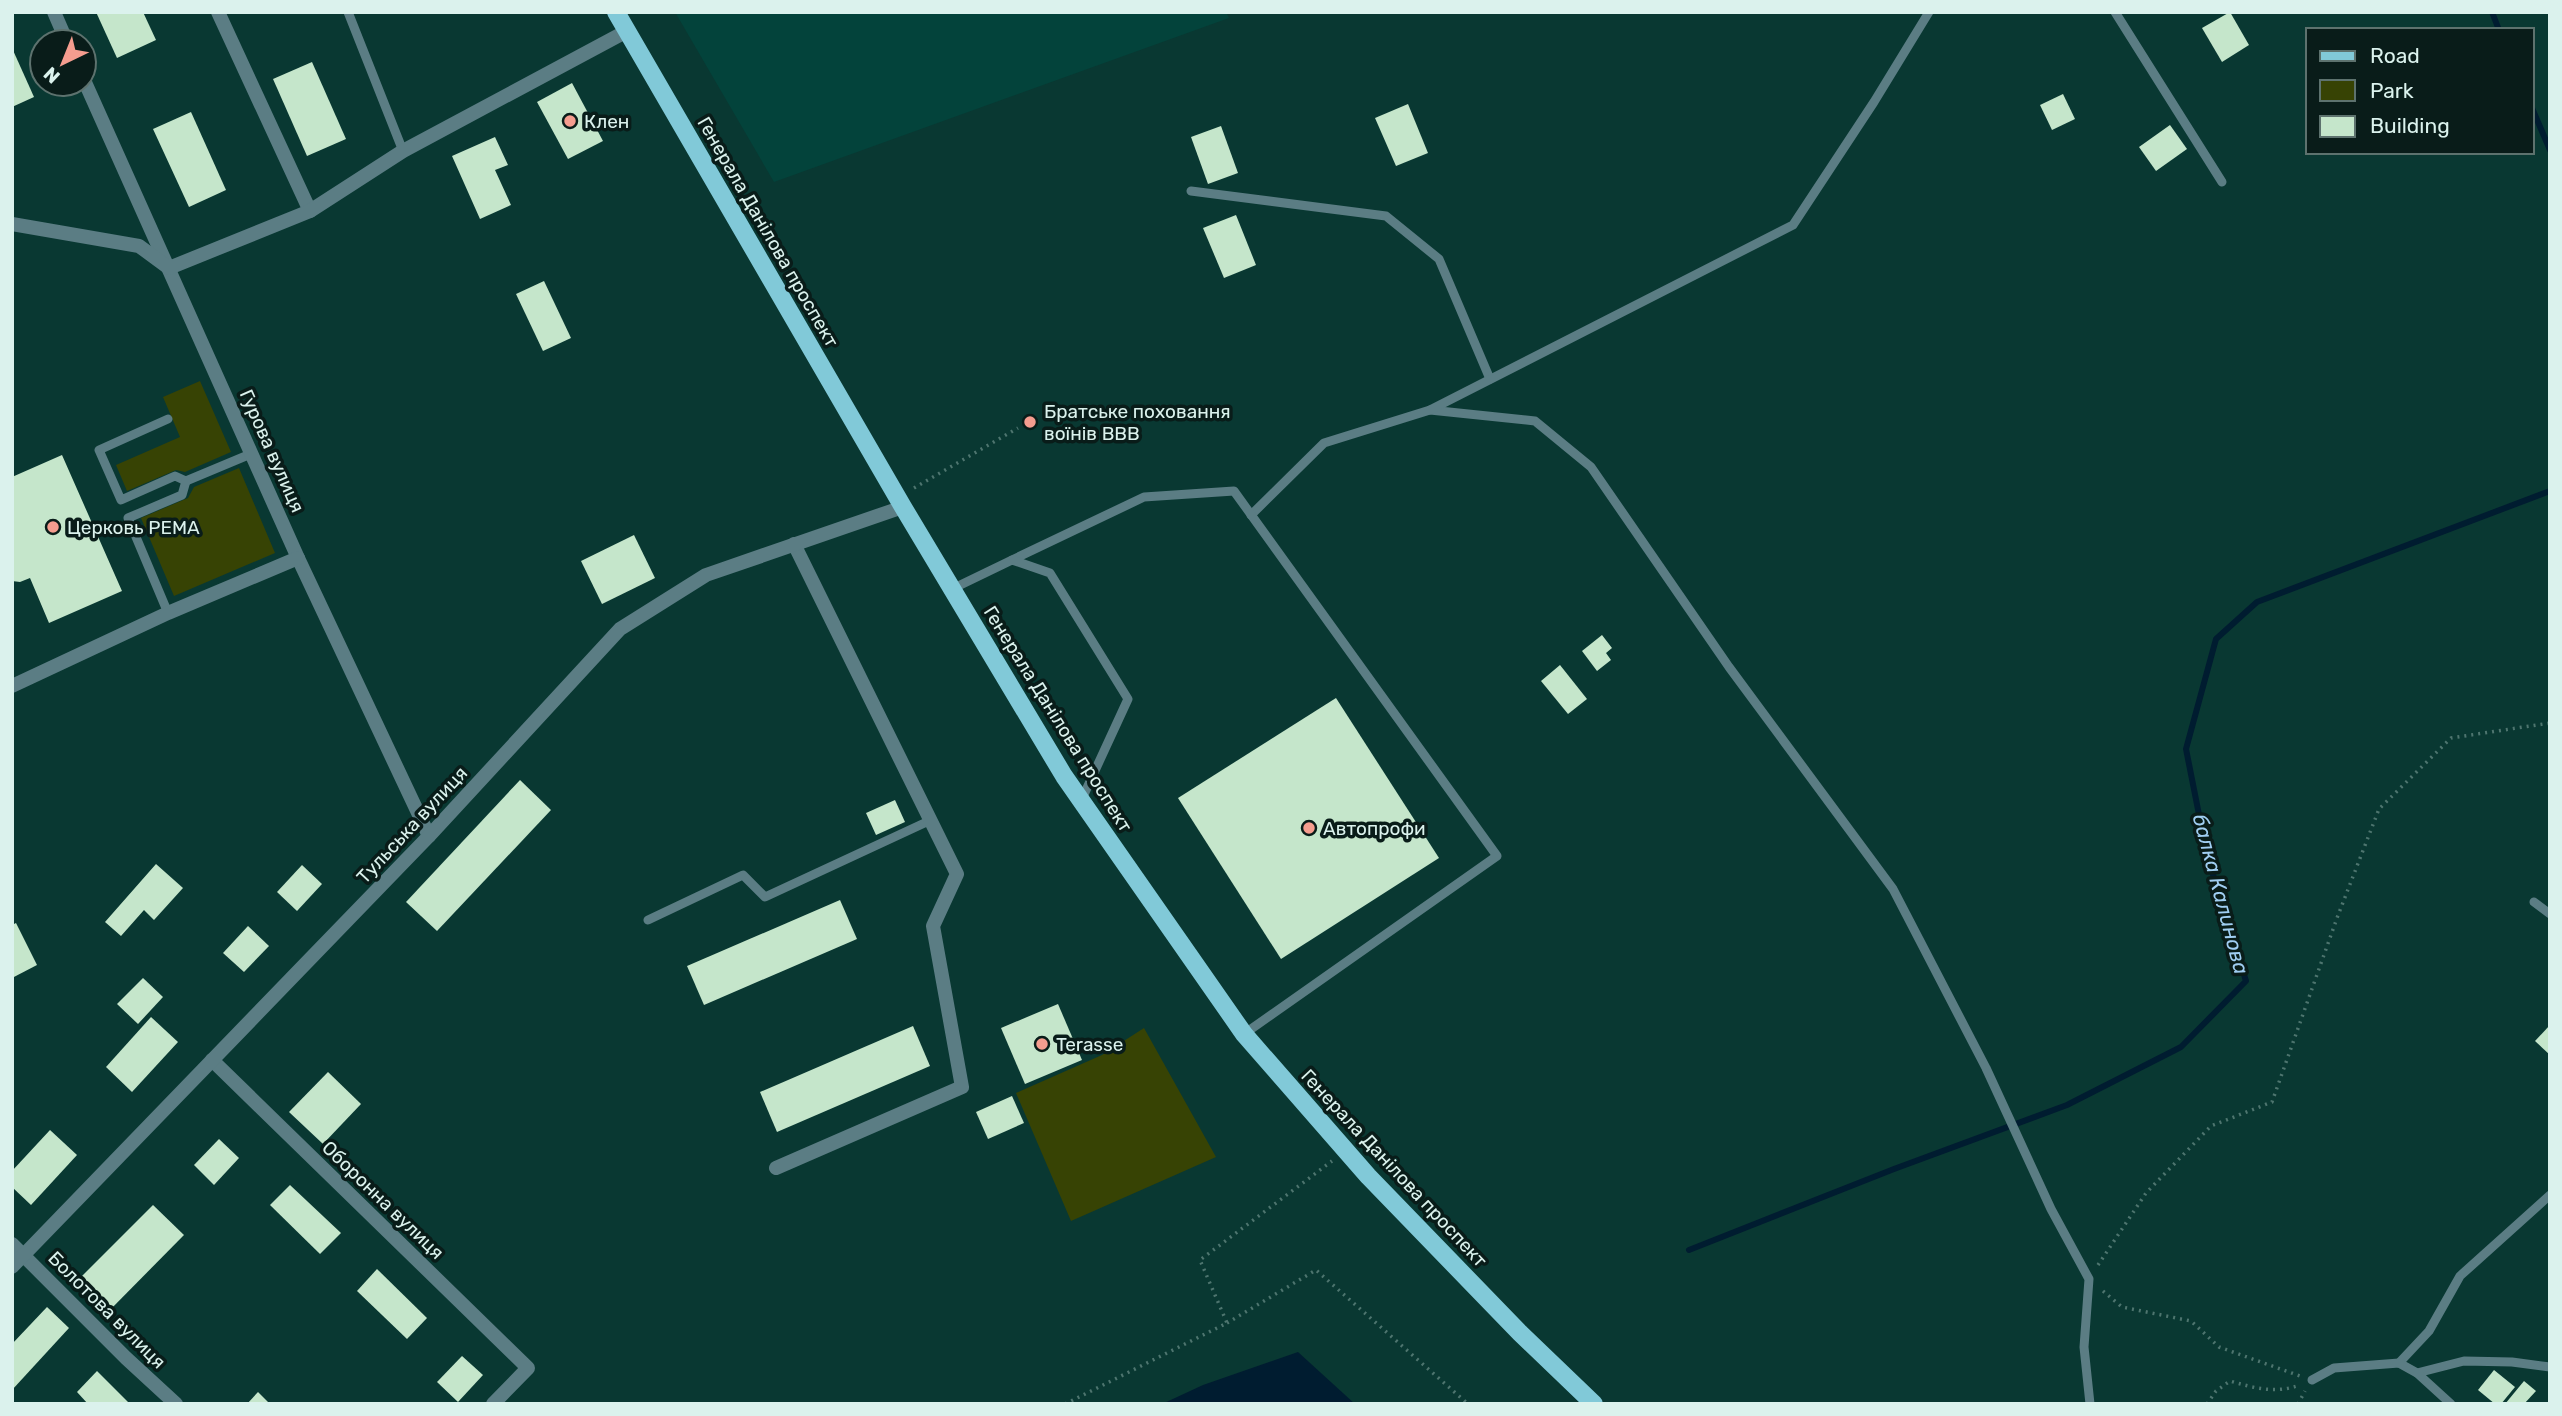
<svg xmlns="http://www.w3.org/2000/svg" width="2562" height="1416" viewBox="0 0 2562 1416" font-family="Rubik,sans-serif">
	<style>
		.built { fill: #03433b }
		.green { fill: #374304 }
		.water { fill: #001c30 }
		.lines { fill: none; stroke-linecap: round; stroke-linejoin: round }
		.stream { stroke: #001c30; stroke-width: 6 }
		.building { fill: #c5e6cb }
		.path { stroke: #4e756f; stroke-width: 3.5; stroke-dasharray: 2 5; stroke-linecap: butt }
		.service { stroke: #5b7d84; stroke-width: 9 }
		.minor { stroke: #5b7d84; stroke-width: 14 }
		.primary { stroke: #81c9d8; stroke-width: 18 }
		.poi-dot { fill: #f59d8f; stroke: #091c19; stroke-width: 2.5 }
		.labels { text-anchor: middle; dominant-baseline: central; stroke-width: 7; stroke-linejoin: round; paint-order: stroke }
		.poi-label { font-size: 19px; fill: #dbf2ed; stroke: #091c19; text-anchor: start }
		.street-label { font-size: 19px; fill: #dbf2ed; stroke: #091c19 }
		.water-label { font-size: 21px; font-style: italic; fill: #a0cef2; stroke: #091c19 }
	</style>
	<rect width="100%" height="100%" fill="#093832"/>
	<!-- built -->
	<path class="built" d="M 675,12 L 1226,12 L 1229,18 L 774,182 Z"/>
	<!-- green -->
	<g class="green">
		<path d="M 200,381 L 231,452 L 185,472 L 176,470 L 127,491 L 116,465 L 180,437 L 163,397 Z"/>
		<path d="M 239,468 L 275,553 L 174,596 L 141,518 L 188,498 L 194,487 Z"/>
		<path d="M 1144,1028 L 1216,1157 L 1071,1221 L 1016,1093 L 1102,1055 Z"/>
	</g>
	<!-- water -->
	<path class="water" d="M 1298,1352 L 1355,1404 L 1162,1404 L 1203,1385 Z"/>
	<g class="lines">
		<!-- stream -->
		<g class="stream">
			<path d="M 2492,12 L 2499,30"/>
			<path d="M 2532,108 L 2550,150"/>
			<path d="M 1689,1250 L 1894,1169 L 2067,1105 L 2181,1047 L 2246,981 L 2207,855 L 2186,749 L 2216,639 L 2257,602 L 2550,491"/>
		</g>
	</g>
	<!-- building -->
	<g class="building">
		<path d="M 96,12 L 143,12 L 156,40 L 117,58 Z"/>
		<path d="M 2230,12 L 2249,45 L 2222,62 L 2202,28 Z"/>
		<path d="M 12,48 L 34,97 L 12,107 Z"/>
		<path d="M 312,62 L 346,139 L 307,156 L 273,79 Z"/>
		<path d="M 572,83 L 603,141 L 568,159 L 537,102 Z"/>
		<path d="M 2063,94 L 2075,119 L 2052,130 L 2040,105 Z"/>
		<path d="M 1408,104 L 1428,153 L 1396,166 L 1375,118 Z"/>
		<path d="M 191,112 L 226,190 L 189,207 L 153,129 Z"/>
		<path d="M 2170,125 L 2187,149 L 2156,171 L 2139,147 Z"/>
		<path d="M 1221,126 L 1238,173 L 1208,184 L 1191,137 Z"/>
		<path d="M 495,137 L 508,165 L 495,170 L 511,205 L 480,219 L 452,156 Z"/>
		<path d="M 1236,215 L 1256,265 L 1224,278 L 1203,228 Z"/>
		<path d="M 544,281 L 571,338 L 543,351 L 516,294 Z"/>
		<path d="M 62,455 L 122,591 L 49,623 L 30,578 L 20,582 L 12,581 L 12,477 Z"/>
		<path d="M 634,535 L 655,578 L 602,604 L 581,561 Z"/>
		<path d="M 1602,635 L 1612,648 L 1606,653 L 1611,660 L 1597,671 L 1582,651 Z"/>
		<path d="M 1560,665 L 1587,699 L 1568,714 L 1541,681 Z"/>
		<path d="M 1336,698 L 1439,858 L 1281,959 L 1178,798 Z"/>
		<path d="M 520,780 L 551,810 L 437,931 L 406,902 Z"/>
		<path d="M 895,800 L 905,822 L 876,835 L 866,813 Z"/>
		<path d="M 156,864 L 183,888 L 154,920 L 144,910 L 121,936 L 105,922 Z"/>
		<path d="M 302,865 L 322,884 L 297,911 L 277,892 Z"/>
		<path d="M 840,900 L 857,939 L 704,1005 L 687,966 Z"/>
		<path d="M 16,923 L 37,965 L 12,978 L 12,925 Z"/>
		<path d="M 248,926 L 269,946 L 244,972 L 223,953 Z"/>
		<path d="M 143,978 L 163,997 L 138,1024 L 117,1004 Z"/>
		<path d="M 1058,1004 L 1082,1060 L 1025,1084 L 1001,1028 Z"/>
		<path d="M 151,1017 L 178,1042 L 132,1092 L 106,1067 Z"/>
		<path d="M 2550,1025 L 2550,1055 L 2535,1041 Z"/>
		<path d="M 913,1026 L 930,1066 L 777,1132 L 760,1092 Z"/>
		<path d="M 328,1072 L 361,1104 L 323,1144 L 289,1112 Z"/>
		<path d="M 1012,1096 L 1024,1123 L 988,1139 L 976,1112 Z"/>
		<path d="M 50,1130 L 77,1155 L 31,1205 L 12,1187 L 12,1171 Z"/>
		<path d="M 219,1139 L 239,1158 L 214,1185 L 194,1165 Z"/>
		<path d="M 290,1185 L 341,1233 L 320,1254 L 270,1205 Z"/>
		<path d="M 153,1205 L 184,1235 L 106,1314 L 75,1283 Z"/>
		<path d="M 377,1269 L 427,1318 L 407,1339 L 357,1291 Z"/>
		<path d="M 47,1307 L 69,1328 L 12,1390 L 12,1344 Z"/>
		<path d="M 462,1356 L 483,1375 L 458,1402 L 437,1382 Z"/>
		<path d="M 2494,1370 L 2515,1387 L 2501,1404 L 2495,1404 L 2478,1390 Z"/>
		<path d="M 97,1371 L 130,1404 L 88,1404 L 77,1392 Z"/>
		<path d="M 2524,1381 L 2536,1391 L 2524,1404 L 2505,1404 Z"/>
		<path d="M 258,1392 L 270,1404 L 247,1404 Z"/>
	</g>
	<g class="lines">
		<!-- path -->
		<g class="path">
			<path d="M 914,488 L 1018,428"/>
			<path d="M 2098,1265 L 2146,1193 L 2211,1126 L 2272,1102 L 2337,918 L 2379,809 L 2451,738 L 2550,723"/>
			<path d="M 2103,1291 L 2122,1307 L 2191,1321 L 2219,1347 L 2300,1376"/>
			<path d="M 1227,1323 L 1316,1270 L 1468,1404"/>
			<path d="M 1065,1404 L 1227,1323 L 1200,1260 L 1332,1161"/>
			<path d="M 2207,1404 L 2216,1391 L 2230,1381 C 2254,1388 2275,1394 2300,1385"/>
			<path d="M 2298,1404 L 2305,1391"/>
		</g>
		<!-- service -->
		<g class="service">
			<path d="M 348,12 L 403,151"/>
			<path d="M 2115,12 L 2222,182"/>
			<path d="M 1191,191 L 1386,216 L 1439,259 L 1490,379"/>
			<path d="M 1430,410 L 1535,421 L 1591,467 L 1729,667 L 1893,889 L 1986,1068 L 2051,1209 L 2089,1279 L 2084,1347 L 2090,1404"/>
			<path d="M 168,419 L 99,450 L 121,500 L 175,476 L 186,481 L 253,453"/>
			<path d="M 1251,515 L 1324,443 L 1430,410 L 1793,225 L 1874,102 L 1929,12"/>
			<path d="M 1012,560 L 1144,497 L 1234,491 L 1497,856 L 1244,1034"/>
			<path d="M 952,589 L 1012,560 L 1050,573 L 1128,699 L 1081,801"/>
			<path d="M 168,613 L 128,518 L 182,495 L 186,481"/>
			<path d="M 2534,902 L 2550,914"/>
			<path d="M 648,920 L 743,875 L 765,897 L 931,820"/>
			<path d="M 2399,1363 L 2429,1331 L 2460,1276 L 2550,1195"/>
			<path d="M 2417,1373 L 2464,1361 L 2512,1362 L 2550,1367"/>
			<path d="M 2312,1380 L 2334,1368 L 2399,1363 L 2417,1373 L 2451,1404"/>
		</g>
		<!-- minor -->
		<g class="minor">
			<path d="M 54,12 L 67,42"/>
			<path d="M 218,12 L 310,211"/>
			<path d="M 84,80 L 298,558 L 429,836"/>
			<path d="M 12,224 L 139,246 L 169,268 L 310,211 L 403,151 L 627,31"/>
			<path d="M 12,686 L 168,613 L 298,558"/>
			<path d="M 212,1060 L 528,1368 L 493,1404"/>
			<path d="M 776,1168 L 962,1087 L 933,926 L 957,874 L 794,544"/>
			<path d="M 12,1244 L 126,1358 L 176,1404"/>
			<path d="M 12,1267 L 429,836 L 620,629 L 706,575 L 903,507"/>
		</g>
		<!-- primary -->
		<path class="primary" d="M 616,12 L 903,507 L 1064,776 L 1244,1034 L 1368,1176 L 1520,1333 L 1594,1404"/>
	</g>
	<!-- markers -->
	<g class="poi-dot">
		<circle cx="570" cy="121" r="7"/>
		<circle cx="1030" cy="422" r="7"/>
		<circle cx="53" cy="527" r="7"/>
		<circle cx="1309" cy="828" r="7"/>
		<circle cx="1042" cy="1044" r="7"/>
	</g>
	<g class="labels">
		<!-- poi labels -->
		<g class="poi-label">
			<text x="584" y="121">Клен</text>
			<text x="1044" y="411">Братське поховання<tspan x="1044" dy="22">воїнів ВВВ</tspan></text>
			<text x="67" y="527">Церковь РЕМА</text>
			<text x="1323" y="828">Автопрофи</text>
			<text x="1056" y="1044">Terasse</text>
		</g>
		<!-- street labels -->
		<g class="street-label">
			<text transform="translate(768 232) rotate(60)">Генерала Данілова проспект</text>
			<text transform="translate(272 451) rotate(66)">Гурова вулиця</text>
			<text transform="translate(1058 719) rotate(58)">Генерала Данілова проспект</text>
			<text transform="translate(412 825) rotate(-47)">Тульська вулиця</text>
			<text transform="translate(1394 1168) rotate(47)">Генерала Данілова проспект</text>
			<text transform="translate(383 1200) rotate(44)">Оборонна вулиця</text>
			<text transform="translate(107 1310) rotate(45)">Болотова вулиця</text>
		</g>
		<!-- water labels -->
		<g class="water-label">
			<text transform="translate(2221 894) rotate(75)">балка Калинова</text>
		</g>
	</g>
	<!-- border -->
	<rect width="2562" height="1416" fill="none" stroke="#dbf2ed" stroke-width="28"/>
	<!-- legend -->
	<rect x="2306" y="28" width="228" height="126" fill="#091c19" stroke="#5d726e" stroke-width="2"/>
	<rect x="2320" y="51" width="35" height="10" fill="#81c9d8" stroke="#5d726e" stroke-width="2"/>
	<text x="2370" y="63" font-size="21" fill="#dbf2ed">Road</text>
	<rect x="2320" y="80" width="35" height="21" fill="#374304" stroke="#5d726e" stroke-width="2"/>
	<text x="2370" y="98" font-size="21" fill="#dbf2ed">Park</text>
	<rect x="2320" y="116" width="35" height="21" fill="#c5e6cb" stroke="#5d726e" stroke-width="2"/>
	<text x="2370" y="133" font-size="21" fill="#dbf2ed">Building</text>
	<!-- north arrow -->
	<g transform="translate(63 63) rotate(223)"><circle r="33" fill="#091c19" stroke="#5d726e" stroke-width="2"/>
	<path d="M0-5L12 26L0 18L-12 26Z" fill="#f59d8f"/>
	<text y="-10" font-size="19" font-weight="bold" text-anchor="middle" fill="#dbf2ed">N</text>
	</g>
</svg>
